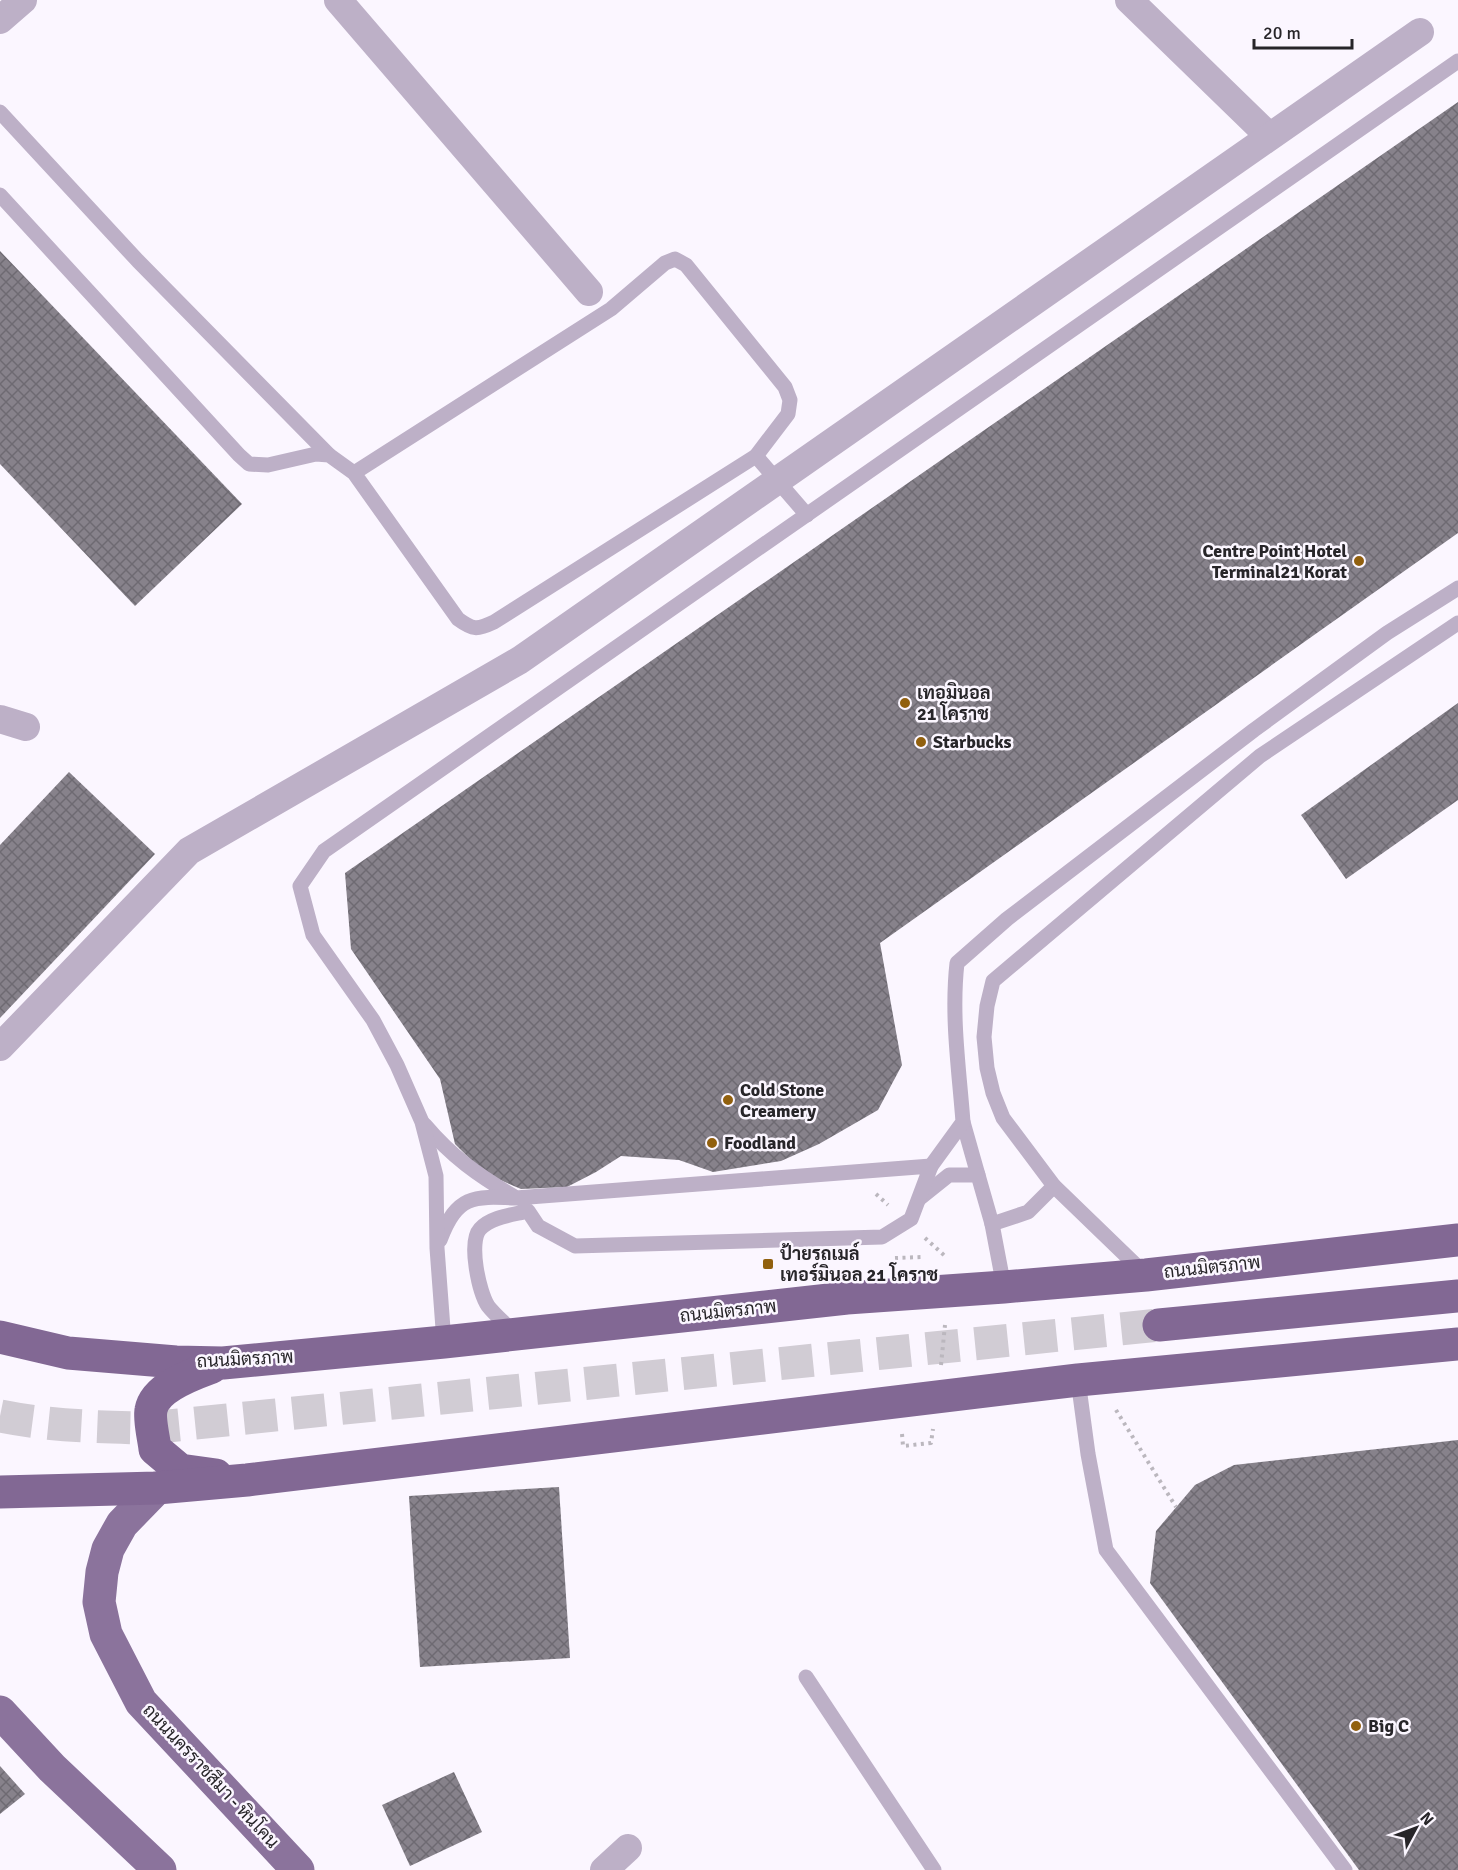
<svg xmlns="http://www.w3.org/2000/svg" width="1458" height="1870" viewBox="0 0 1458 1870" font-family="Signika,Sarabun,sans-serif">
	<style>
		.building { fill: url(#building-cross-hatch) }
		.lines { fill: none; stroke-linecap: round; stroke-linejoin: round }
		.trunk-tunnel { stroke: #d1ccd4; stroke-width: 33; stroke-dasharray: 33 16; stroke-linecap: butt }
		.path { stroke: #bbb7be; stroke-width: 4; stroke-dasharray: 3 4.5; stroke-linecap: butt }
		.service { stroke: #bdb0c7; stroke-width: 15 }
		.minor { stroke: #bdb0c7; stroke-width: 28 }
		.primary { stroke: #8b739c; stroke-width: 33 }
		.trunk { stroke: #826894; stroke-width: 33 }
		.poi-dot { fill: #91600e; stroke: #fbf6ff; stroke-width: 2 }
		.labels { text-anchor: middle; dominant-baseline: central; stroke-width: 5; stroke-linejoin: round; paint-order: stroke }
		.poi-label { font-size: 18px; font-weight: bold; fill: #272529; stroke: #fbf6ff; text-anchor: start }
		.street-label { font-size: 18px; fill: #272529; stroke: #fbf6ff }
	</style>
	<defs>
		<pattern id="building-cross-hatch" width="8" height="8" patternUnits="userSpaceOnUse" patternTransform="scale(1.5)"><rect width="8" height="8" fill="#87828b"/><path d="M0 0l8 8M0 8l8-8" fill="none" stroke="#6e6a72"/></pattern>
	</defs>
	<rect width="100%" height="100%" fill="#fbf6ff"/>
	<!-- building -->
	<g class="building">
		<path d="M 1458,102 L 1458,533 L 880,943 L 902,1065 L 878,1110 L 819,1144 L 781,1161 L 713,1172 L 679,1160 L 621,1156 L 596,1172 L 567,1187 L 521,1189 L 484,1173 L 455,1144 L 440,1079 L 351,949 L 345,873 Z"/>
		<path d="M 0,251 L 242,504 L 135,606 L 0,464 Z"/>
		<path d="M 1458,703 L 1458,800 L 1346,879 L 1301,815 Z"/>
		<path d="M 69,772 L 155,854 L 0,1018 L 0,845 Z"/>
		<path d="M 1458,1440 L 1458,1870 L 1359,1870 L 1150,1583 L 1156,1531 L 1195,1485 L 1234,1465 Z"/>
		<path d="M 559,1487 L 570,1658 L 420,1667 L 409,1496 Z"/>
		<path d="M 0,1766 L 25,1794 L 0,1814 Z"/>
		<path d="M 454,1772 L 482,1832 L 410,1866 L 382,1805 Z"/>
	</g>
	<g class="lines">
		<!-- trunk-tunnel -->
		<path class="trunk-tunnel" d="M 0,1416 C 49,1426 98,1427 148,1428 L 1159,1325"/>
		<!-- path -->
		<g class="path">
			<path d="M 876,1194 L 888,1205"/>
			<path d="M 925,1238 L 946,1257"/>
			<path d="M 895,1258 L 923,1257"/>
			<path d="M 941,1365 L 945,1325"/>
			<path d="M 1116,1410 L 1176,1507"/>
			<path d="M 902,1434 L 903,1446 L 931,1443 L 933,1429"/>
		</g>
		<!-- service -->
		<g class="service">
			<path d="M 0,112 L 138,261 L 329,455"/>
			<path d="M 0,195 L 239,455 L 249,464 L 268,465 L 316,454 L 329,455 L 354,473 L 458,619 C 473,630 477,630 494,622 L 756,456 L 788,414 L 790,400 L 785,387 L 686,265 L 675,259 L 665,263 L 611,309 L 354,473"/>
			<path d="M 756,456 L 807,515"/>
			<path d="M 963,1122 L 978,1175"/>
			<path d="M 425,1125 C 452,1157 478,1175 513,1196"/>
			<path d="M 931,1166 L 963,1122 C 959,1069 951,1016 957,963 L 1007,919 L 1254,730 L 1387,633 L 1458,588"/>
			<path d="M 919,1199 L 949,1175 L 978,1175 L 992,1224 L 1004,1287"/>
			<path d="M 992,1224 L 1028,1212 L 1054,1186"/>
			<path d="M 440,1240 C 457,1195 473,1196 516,1198 L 931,1166 L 911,1219 L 882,1237 L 575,1246 L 538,1226 L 528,1211 C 512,1215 491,1217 480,1229 C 468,1242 479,1292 488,1306 C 495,1315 506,1324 514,1333"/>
			<path d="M 1144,1273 L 1054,1186 L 1003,1118 L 993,1093 L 987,1068 L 984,1037 L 987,1006 L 993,981 L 1260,756 L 1458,623"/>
			<path d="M 444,1342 L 437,1248 L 436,1176 L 422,1122 L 397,1065 L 373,1020 L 313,935 L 300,886 L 324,851 L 1458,61"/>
			<path d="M 1078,1380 L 1088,1454 L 1106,1550 L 1345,1870"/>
			<path d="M 806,1677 L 934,1870"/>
		</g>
		<!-- minor -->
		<g class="minor">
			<path d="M 338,0 L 589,292"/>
			<path d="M 1129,0 L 1269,136"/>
			<path d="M 0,20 L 23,0"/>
			<path d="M 0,719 L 26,727"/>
			<path d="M 0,1047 L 189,851 L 520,660 L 1420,32"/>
			<path d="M 604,1870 L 628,1848"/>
		</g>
		<!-- primary -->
		<g class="primary">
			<path d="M 157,1488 L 122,1524 L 108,1549 L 102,1572 L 99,1602 L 106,1634 L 141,1702 L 298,1870"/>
			<path d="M 0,1712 L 52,1768 L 160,1870"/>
		</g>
		<!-- trunk -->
		<g class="trunk">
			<path d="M 1159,1325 L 1458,1296"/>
			<path d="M 0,1337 L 68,1353 L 176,1362 L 223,1363 L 444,1342 L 847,1298 L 1004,1287 L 1146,1275 L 1458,1240"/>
			<path d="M 212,1367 C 193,1374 155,1387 151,1410 C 149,1420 154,1439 155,1449 L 180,1470 L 216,1475"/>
			<path d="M 0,1492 L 157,1488 L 247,1480 L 1078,1380 L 1458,1344"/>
		</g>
	</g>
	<!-- markers -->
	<g class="poi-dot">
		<circle cx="1359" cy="561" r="6"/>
		<circle cx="905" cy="703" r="6"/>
		<circle cx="921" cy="742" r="6"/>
		<circle cx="728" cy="1100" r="6"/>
		<circle cx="712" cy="1143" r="6"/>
		<rect x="762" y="1258" width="12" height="12" rx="3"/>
		<circle cx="1356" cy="1726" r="6"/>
	</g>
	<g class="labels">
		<!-- poi labels -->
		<g class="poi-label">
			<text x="1347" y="551" text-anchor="end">Centre Point Hotel<tspan x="1347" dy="21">Terminal21 Korat</tspan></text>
			<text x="917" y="693">เทอมินอล<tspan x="917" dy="21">21 โคราช</tspan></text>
			<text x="933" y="742">Starbucks</text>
			<text x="740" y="1090">Cold Stone<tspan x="740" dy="21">Creamery</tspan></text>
			<text x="724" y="1143">Foodland</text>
			<text x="780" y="1254">ป้ายรถเมล์<tspan x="780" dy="21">เทอร์มินอล 21 โคราช</tspan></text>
			<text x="1368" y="1726">Big C</text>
		</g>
		<!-- street labels -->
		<g class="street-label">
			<text transform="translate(1212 1267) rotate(-6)">ถนนมิตรภาพ</text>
			<text transform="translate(728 1311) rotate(-6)">ถนนมิตรภาพ</text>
			<text transform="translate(245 1359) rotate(-3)">ถนนมิตรภาพ</text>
			<text transform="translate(211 1776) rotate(47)">ถนนนครราชสีมา - หินโคน</text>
		</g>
	</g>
	<!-- north arrow -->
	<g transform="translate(1416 1828) rotate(49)" stroke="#fbf6ff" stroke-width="4.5" paint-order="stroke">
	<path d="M0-4.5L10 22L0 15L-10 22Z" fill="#272529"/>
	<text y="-9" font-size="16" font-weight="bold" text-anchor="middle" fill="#272529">N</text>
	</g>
	<!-- scale -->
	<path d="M1254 39v9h98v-9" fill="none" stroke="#272529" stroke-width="3"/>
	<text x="1263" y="39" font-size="18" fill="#272529" stroke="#fbf6ff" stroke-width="4.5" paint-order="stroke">20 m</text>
</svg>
